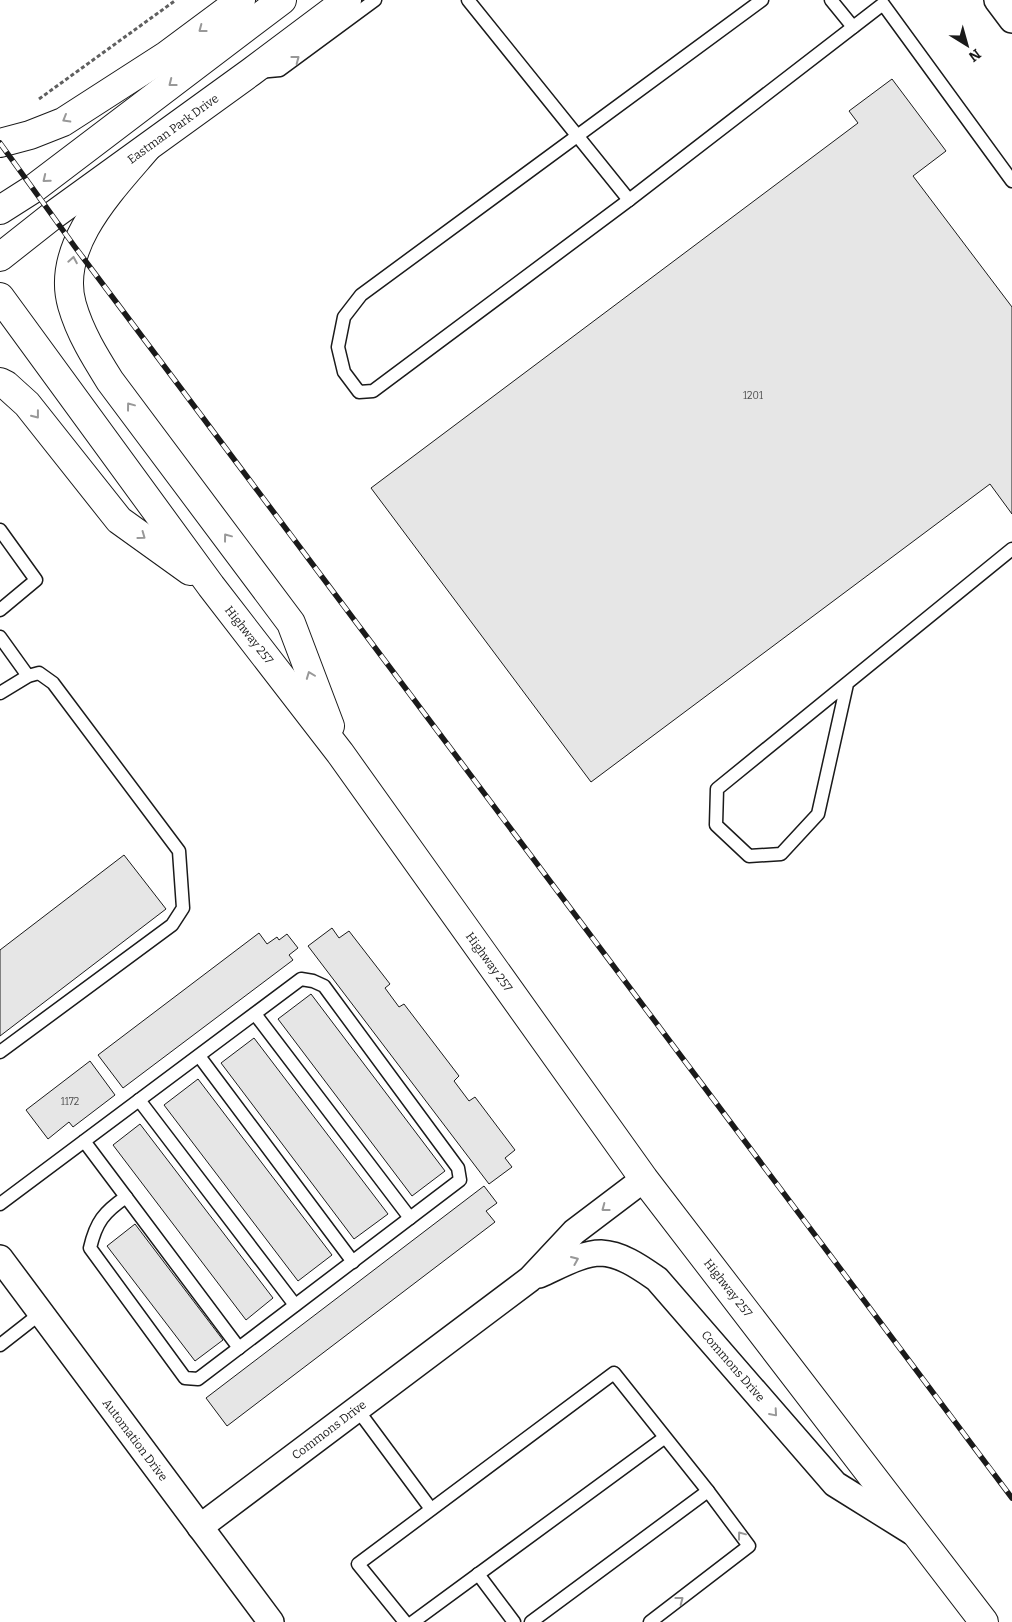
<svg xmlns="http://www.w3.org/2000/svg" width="1012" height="1622" viewBox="0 0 1012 1622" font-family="Bitter,serif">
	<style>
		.building { fill: #e6e6e6; stroke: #1a1a1a }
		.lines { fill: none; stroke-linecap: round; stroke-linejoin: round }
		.lane-casing { stroke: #1a1a1a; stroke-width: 15 }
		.street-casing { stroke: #1a1a1a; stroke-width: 28 }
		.secondary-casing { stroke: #1a1a1a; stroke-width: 30 }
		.primary-casing { stroke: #1a1a1a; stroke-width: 30 }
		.path { stroke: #5f5f5f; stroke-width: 3; stroke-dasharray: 4 2.5; stroke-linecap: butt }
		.lane { stroke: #fff; stroke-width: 12 }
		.street { stroke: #fff; stroke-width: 25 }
		.secondary { stroke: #fff; stroke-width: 28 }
		.primary { stroke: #fff; stroke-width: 28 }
		.rail-casing { stroke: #1a1a1a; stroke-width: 5.5 }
		.rail { stroke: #fff; stroke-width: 4; stroke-dasharray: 11; stroke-linecap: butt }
		.oneway { stroke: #989898 }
		.labels { text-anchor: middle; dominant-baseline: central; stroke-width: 4; stroke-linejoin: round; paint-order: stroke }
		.number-label { font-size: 10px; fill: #4d4d4d }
		.street-label { font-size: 12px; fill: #1a1a1a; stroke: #fff }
	</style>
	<rect width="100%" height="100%" fill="#fff"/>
	<!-- building -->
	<g class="building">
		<path d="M 892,79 L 946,151 L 913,176 L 1012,307 L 1012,514 L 990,484 L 591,782 L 371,488 L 858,123 L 849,111 Z"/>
		<path d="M 124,855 L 166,909 L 0,1036 L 0,950 Z"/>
		<path d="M 332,928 L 339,938 L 349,931 L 390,984 L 385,988 L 399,1007 L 404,1004 L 459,1076 L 454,1081 L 469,1101 L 475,1097 L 515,1150 L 505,1158 L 512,1167 L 489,1184 L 308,946 Z"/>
		<path d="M 259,933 L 267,944 L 277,937 L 279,940 L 287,934 L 298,948 L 289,955 L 293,960 L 123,1088 L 98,1055 Z"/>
		<path d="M 311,994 L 445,1171 L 412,1196 L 278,1019 Z"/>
		<path d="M 254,1038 L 388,1214 L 354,1239 L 221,1063 Z"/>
		<path d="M 90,1061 L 115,1095 L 73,1127 L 69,1122 L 48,1139 L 26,1110 Z"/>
		<path d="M 198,1079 L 332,1255 L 298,1281 L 164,1105 Z"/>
		<path d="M 140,1124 L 273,1298 L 246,1320 L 113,1145 Z"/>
		<path d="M 484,1186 L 497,1203 L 486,1211 L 495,1222 L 227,1426 L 206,1398 Z"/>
		<path d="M 135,1224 L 223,1340 L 195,1361 L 107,1246 Z"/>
	</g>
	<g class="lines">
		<!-- lane casing -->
		<g class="lane-casing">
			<g id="lane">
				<path d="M 468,0 L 629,200"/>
				<path d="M 762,0 L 361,295 L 344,317 L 338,347 L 344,372 L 359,392 L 373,391 L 629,200 L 883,4 L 1012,181"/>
				<path d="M 831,0 L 853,27"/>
				<path d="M 258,72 L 280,70 L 375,0"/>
				<path d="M 0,530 L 36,580 L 0,610"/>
				<path d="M 0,637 L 28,676"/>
				<path d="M 847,684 L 818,814 L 781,854 L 749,856 L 716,825 L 717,789 L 1012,549"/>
				<path d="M 0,693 L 28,676 L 39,673 L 53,683 L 179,851 L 183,908 L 172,925 L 0,1052"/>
				<path d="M 255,1014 L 410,1218"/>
				<path d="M 199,1056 L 353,1262"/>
				<path d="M 139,1100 L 295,1305"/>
				<path d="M 126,1197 L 239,1348"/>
				<path d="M 0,1204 L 301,979 L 313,981 L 324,986 L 458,1168 L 460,1180 L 198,1379 L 185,1378 L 90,1248 C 96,1222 104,1212 126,1197 L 84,1141"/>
				<path d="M 0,1345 L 41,1313"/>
				<path d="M 357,1409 L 431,1509"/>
				<path d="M 478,1574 L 514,1622"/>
				<path d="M 405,1622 L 358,1564 L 614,1373 L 708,1491 L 749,1546 L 650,1622"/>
				<path d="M 413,1622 L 664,1438"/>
				<path d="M 531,1622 L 708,1491"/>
			</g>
		</g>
		<!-- street casing -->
		<g class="street-casing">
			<g id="street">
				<path d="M 997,0 L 1012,20"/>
				<path d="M 0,1258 L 271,1622"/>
				<path d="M 539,1275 C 558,1267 581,1253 601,1253 C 622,1254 641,1268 657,1279 L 835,1484 L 912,1532"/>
				<path d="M 200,1527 L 530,1279 L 574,1232 L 644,1179"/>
			</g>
		</g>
		<!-- secondary casing -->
		<g class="secondary-casing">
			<g id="secondary">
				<path d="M 0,210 L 33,189 L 282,0"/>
				<path d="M 0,257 L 52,216 L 251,72 L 347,0"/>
			</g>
		</g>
		<!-- primary casing -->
		<g class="primary-casing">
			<g id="primary">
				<path d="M 0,143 L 30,135 L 63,122 L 167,55 L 241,0"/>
				<path d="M 146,149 C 112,189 55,246 72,305 C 80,333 95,357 110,381 L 291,623 L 330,726"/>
				<path d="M 0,297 L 211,586 L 340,753 L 644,1179 L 984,1622"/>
				<path d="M 0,382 L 6,385 L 27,404 L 119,520 L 190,571"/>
			</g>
		</g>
		<!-- path -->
		<path class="path" d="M 39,99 L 176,0"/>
		<!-- lane -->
		<use href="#lane" class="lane"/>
		<!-- street -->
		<use href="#street" class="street"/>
		<!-- secondary -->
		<use href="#secondary" class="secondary"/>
		<!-- primary -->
		<use href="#primary" class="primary"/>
		<!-- rail casing -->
		<g class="rail-casing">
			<path id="rail" d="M 0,143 L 75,247 L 1012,1498"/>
		</g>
		<!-- rail -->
		<use href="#rail" class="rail"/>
	</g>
	<!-- one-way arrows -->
	<defs><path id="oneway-chevron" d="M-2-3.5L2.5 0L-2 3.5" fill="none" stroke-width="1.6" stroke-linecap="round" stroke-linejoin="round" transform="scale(1.25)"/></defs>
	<g class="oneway">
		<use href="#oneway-chevron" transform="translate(202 29) rotate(143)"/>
		<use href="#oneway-chevron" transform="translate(296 59) rotate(-37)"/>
		<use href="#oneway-chevron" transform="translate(172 83) rotate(142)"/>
		<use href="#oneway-chevron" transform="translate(66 119) rotate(150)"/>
		<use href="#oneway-chevron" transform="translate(46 179) rotate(141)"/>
		<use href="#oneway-chevron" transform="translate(73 260) rotate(-80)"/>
		<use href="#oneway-chevron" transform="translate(130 406) rotate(-127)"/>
		<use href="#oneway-chevron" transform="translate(36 415) rotate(52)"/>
		<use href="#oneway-chevron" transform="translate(142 536) rotate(36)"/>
		<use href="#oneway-chevron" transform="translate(227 537) rotate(-127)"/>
		<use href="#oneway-chevron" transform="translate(310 675) rotate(-111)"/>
		<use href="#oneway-chevron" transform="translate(605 1208) rotate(143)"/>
		<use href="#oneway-chevron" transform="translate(575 1260) rotate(-23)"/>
		<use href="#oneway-chevron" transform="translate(774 1413) rotate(49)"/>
		<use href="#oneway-chevron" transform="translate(741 1535) rotate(-127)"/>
		<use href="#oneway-chevron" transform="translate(680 1600) rotate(-37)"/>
	</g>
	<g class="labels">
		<!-- number labels -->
		<g class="number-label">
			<text x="753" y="396">1201</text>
			<text x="70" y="1102">1172</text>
		</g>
		<!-- street labels -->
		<g class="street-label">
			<text transform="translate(173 129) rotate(-36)">Eastman Park Drive</text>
			<text transform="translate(249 635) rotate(52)">Highway 257</text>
			<text transform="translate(489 962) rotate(54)">Highway 257</text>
			<text transform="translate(728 1288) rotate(52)">Highway 257</text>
			<text transform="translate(733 1366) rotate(49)">Commons Drive</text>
			<text transform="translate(329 1430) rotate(-37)">Commons Drive</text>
			<text transform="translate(135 1440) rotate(53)">Automation Drive</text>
		</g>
	</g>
	<!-- north arrow -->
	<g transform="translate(967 45) rotate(143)" stroke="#ffffff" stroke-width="4" paint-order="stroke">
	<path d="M0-4L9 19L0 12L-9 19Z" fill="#1a1a1a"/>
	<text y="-8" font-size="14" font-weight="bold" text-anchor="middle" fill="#1a1a1a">N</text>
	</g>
</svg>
